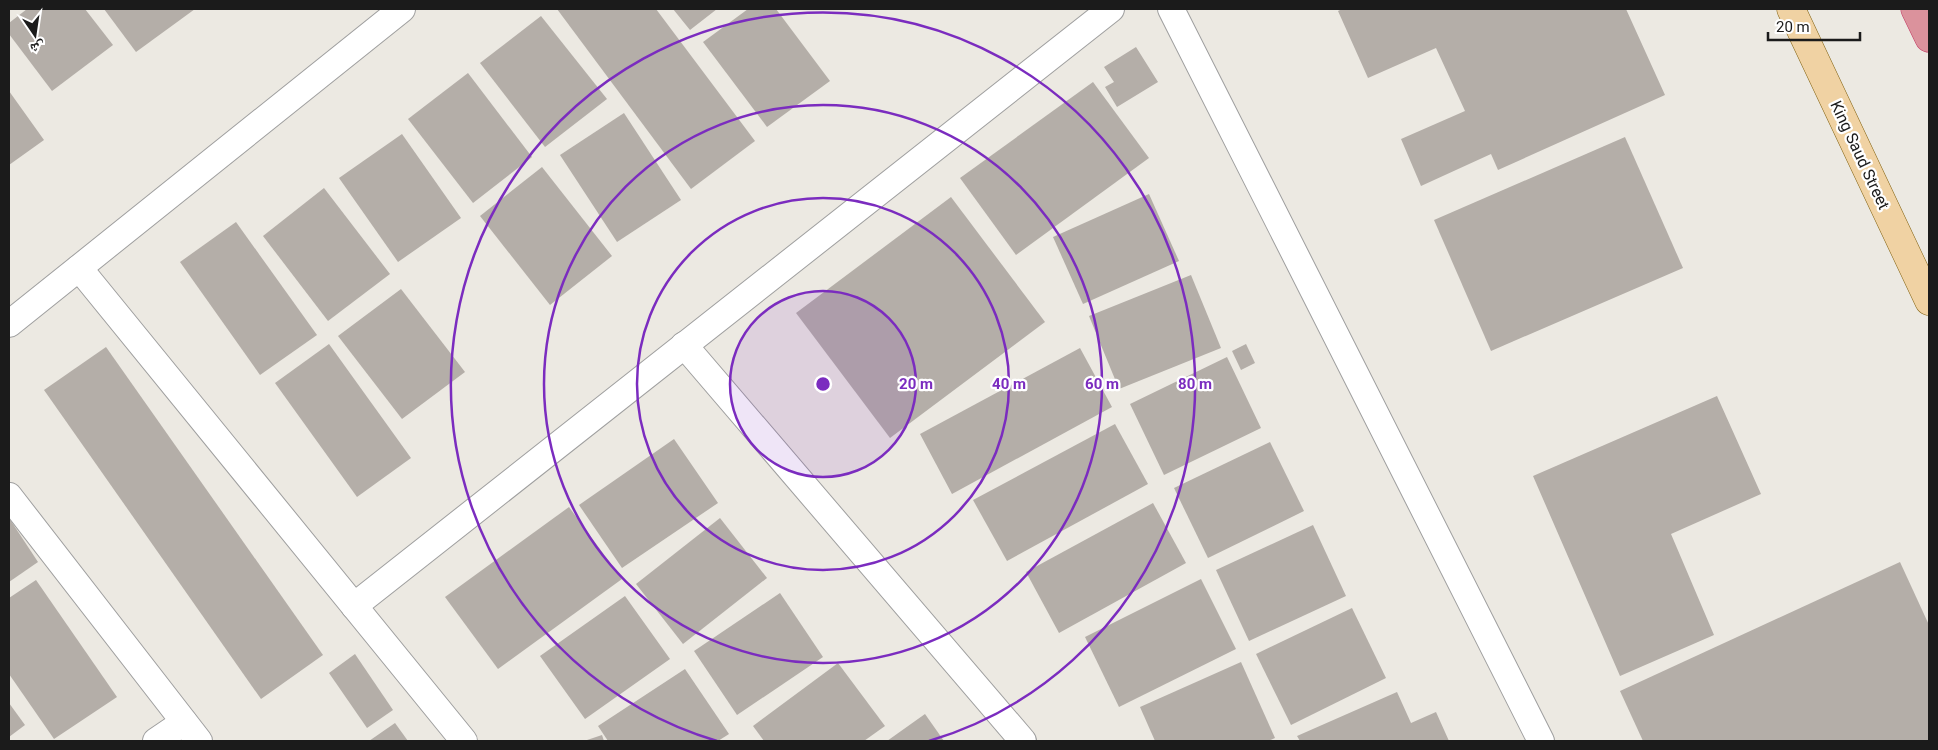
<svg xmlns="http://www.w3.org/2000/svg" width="1938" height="750" viewBox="0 0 1938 750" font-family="Roboto,'Noto Naskh Arabic',sans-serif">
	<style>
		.building { fill: #b4aea8 }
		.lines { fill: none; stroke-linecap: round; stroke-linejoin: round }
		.minor-casing { stroke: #9f9f9f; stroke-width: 28 }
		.primary-casing { stroke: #826211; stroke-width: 29 }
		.motorway-casing { stroke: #c13861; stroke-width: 29 }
		.minor { stroke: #fff; stroke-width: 26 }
		.primary { stroke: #f0d2a3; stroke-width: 28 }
		.motorway { stroke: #db929c; stroke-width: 28 }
		.ring { fill: none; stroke: #7b2cbf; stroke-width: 2.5 }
		.labels { text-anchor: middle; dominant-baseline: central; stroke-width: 4.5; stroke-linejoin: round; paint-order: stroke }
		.street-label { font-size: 16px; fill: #1b1b1b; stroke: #fff }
		.centre { fill: #7b2cbf; stroke: #fff; stroke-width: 2.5 }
		.ring-label { font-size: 15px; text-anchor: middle; font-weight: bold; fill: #7b2cbf; stroke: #fff; stroke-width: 4.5; stroke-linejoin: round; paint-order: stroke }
	</style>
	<rect width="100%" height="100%" fill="#ece9e2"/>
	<!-- building -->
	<g class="building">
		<path d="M 27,9 L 85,9 L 113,45 L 52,91 L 9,34 L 9,23 Z"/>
		<path d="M 104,9 L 195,9 L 136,52 Z"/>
		<path d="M 557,9 L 656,9 L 755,141 L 691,189 Z"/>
		<path d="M 673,9 L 717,9 L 690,30 Z"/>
		<path d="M 748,9 L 776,9 L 830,81 L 767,127 L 703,42 Z"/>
		<path d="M 1342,9 L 1626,9 L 1665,95 L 1498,170 L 1491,154 L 1421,186 L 1401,139 L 1465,111 L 1436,48 L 1368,78 L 1338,11 Z"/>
		<path d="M 541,16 L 607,99 L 545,147 L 480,63 Z"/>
		<path d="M 1136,47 L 1158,82 L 1117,107 L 1105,87 L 1114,82 L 1104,67 Z"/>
		<path d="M 468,73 L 532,157 L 473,203 L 408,119 Z"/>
		<path d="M 1093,82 L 1149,158 L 1016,255 L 960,178 Z"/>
		<path d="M 9,91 L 44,140 L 9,165 Z"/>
		<path d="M 624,113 L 681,200 L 617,242 L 560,155 Z"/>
		<path d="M 402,134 L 461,218 L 398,262 L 339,178 Z"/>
		<path d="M 1625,137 L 1683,268 L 1491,351 L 1434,220 Z"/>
		<path d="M 542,167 L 612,256 L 550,305 L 480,216 Z"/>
		<path d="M 324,188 L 390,274 L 328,321 L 263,236 Z"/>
		<path d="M 1149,194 L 1179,261 L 1083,304 L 1053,237 Z"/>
		<path d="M 951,197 L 1045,322 L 890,438 L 796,313 Z"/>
		<path d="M 236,222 L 317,335 L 260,375 L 180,262 Z"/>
		<path d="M 1191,275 L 1221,348 L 1119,389 L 1089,316 Z"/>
		<path d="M 401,289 L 465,372 L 402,419 L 338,336 Z"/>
		<path d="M 329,344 L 411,458 L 357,497 L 275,383 Z"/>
		<path d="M 1246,344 L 1255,363 L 1241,370 L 1232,351 Z"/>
		<path d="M 106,347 L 323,655 L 261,699 L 44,390 Z"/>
		<path d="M 1080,348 L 1112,407 L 952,494 L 920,434 Z"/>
		<path d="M 1227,357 L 1261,428 L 1164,475 L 1130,404 Z"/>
		<path d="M 1717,396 L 1761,494 L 1671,534 L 1714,635 L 1620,676 L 1533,476 Z"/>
		<path d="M 1115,424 L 1148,484 L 1007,561 L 973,500 Z"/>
		<path d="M 674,439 L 718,503 L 622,568 L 579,505 Z"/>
		<path d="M 1270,442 L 1304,511 L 1208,558 L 1174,488 Z"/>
		<path d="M 1153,503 L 1186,563 L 1059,633 L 1026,572 Z"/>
		<path d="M 569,507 L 622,579 L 498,669 L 445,597 Z"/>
		<path d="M 9,518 L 38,562 L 9,582 Z"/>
		<path d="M 720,518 L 767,578 L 683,644 L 636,584 Z"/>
		<path d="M 1313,525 L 1346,596 L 1249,641 L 1216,570 Z"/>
		<path d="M 1900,562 L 1929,625 L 1929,741 L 1643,741 L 1620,691 Z"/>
		<path d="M 1201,579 L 1236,649 L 1119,707 L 1085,637 Z"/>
		<path d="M 36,580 L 117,697 L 54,739 L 9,674 L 9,598 Z"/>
		<path d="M 780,593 L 823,657 L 737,715 L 694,651 Z"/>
		<path d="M 625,596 L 670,659 L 585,719 L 540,656 Z"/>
		<path d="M 1352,608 L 1386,678 L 1291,725 L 1256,654 Z"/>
		<path d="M 355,654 L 393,710 L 367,728 L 329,673 Z"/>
		<path d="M 1241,662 L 1275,738 L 1268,741 L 1155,741 L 1140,707 Z"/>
		<path d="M 838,663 L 885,726 L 864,741 L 764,741 L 753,726 Z"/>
		<path d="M 685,669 L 729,734 L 718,741 L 608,741 L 598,726 Z"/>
		<path d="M 1397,692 L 1411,723 L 1436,712 L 1449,741 L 1300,741 L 1297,736 Z"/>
		<path d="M 9,703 L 25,725 L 9,737 Z"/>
		<path d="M 925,714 L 944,741 L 887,741 Z"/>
		<path d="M 395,723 L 408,741 L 369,741 Z"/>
		<path d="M 602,735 L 604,741 L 584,741 Z"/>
	</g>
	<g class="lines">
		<!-- minor casing -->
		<g class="minor-casing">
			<g id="minor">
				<path d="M 1171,9 L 1541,741"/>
				<path d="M 79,268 L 464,741"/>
				<path d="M 9,324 L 402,9"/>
				<path d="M 684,345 L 1023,741"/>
				<path d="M 9,496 L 199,741"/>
				<path d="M 354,606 L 1111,9"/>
				<path d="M 156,741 L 184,722"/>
			</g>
		</g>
		<!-- primary casing -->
		<g class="primary-casing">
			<path id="primary" d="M 1791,9 L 1929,301"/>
		</g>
		<!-- motorway casing -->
		<g class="motorway-casing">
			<path id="motorway" d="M 1915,9 L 1929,38"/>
		</g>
		<!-- minor -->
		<use href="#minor" class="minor"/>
		<!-- primary -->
		<use href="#primary" class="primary"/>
		<!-- motorway -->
		<use href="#motorway" class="motorway"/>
	</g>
	<!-- distance rings -->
	<circle cx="823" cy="384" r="93" fill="#7b2cbf" fill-opacity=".12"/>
	<g class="ring">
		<circle cx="823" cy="384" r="93"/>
		<circle cx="823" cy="384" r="186"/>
		<circle cx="823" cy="384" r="279"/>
		<path d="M717 741A372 372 0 1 1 929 741"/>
	</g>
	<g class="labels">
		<!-- street labels -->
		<g class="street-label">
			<text transform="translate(1860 155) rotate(65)">King Saud Street</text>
		</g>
	</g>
	<circle cx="823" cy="384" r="8" class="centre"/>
	<g class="ring-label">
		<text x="916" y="389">20 m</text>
		<text x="1009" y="389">40 m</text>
		<text x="1102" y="389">60 m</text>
		<text x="1195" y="389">80 m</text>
	</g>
	<!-- border -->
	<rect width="1938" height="750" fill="none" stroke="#1b1b1b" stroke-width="20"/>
	<!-- north arrow -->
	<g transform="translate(35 35) rotate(167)" stroke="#ffffff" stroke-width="4" paint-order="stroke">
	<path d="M0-4L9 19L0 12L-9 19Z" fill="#1b1b1b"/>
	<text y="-8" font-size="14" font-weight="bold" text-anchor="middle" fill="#1b1b1b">ش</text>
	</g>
	<!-- scale -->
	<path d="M1768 32v8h92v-8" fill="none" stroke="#1b1b1b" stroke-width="2.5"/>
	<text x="1776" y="32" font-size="15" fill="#1b1b1b" stroke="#ffffff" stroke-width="4" paint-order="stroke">20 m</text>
</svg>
